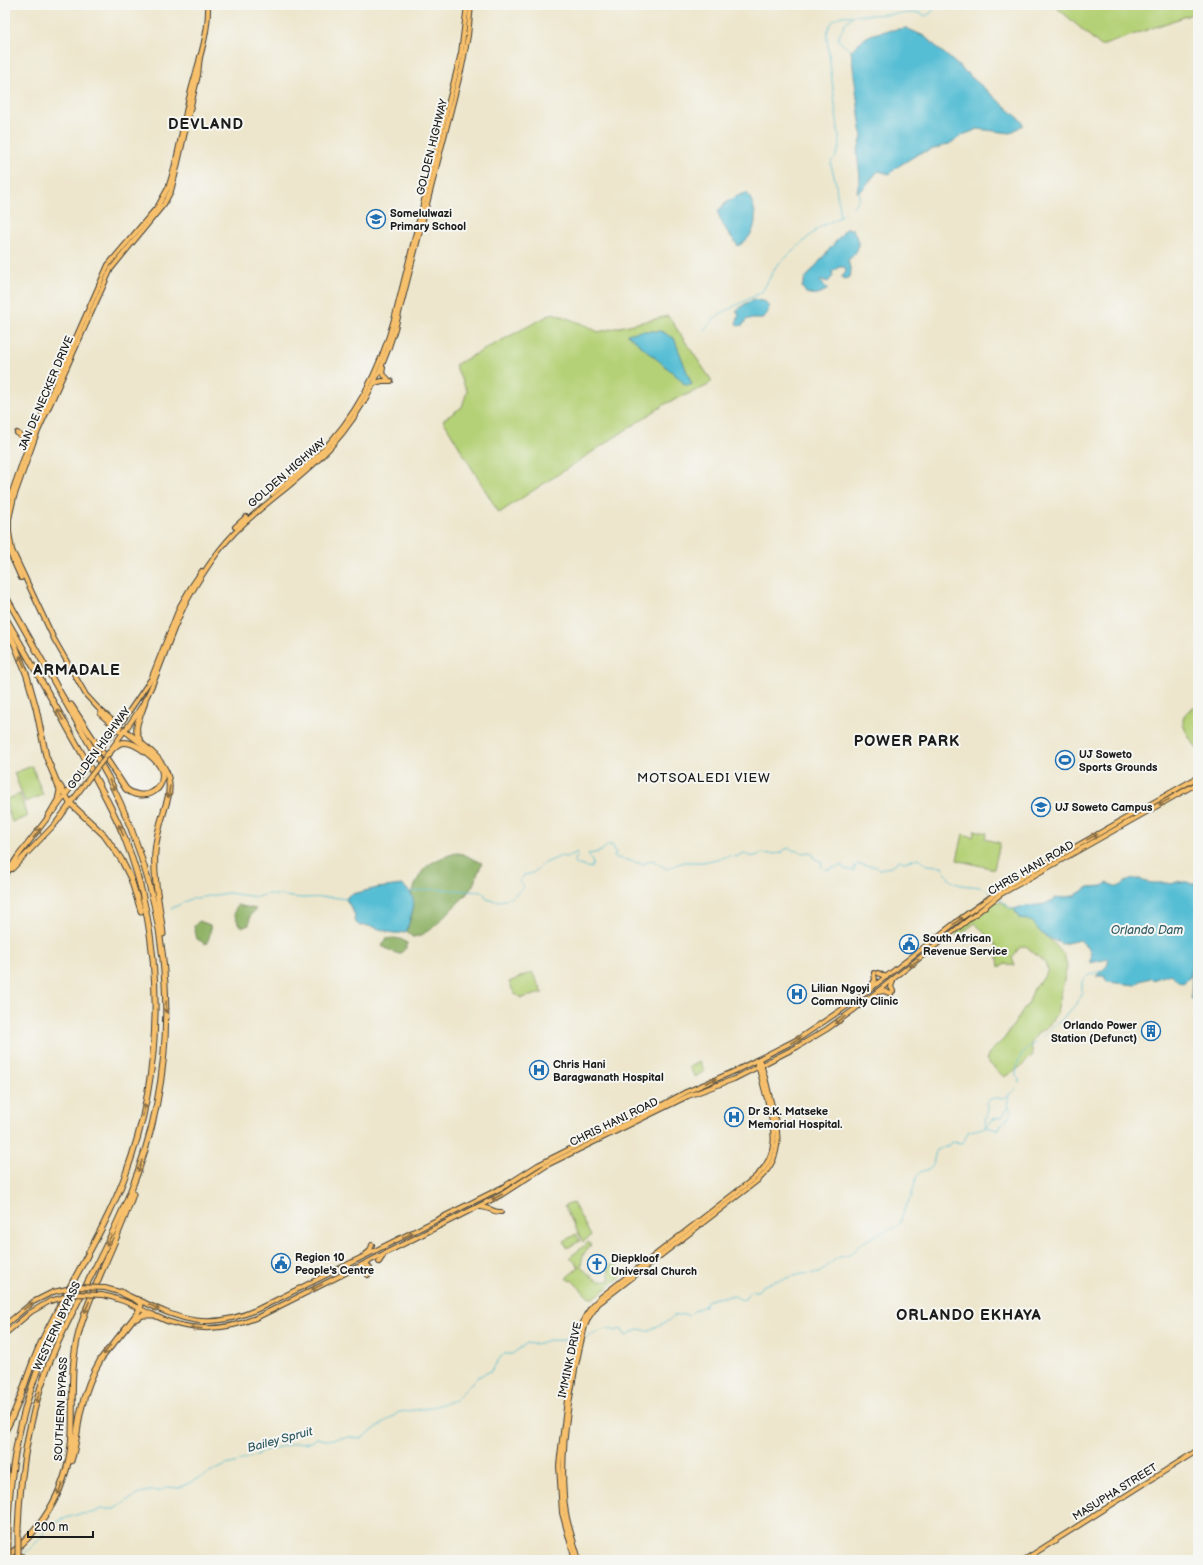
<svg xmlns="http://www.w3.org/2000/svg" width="1203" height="1565" viewBox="0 0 1203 1565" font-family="'Balsamiq Sans',sans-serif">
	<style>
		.green { fill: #b5d177; stroke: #68764a }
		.forest { fill: #90b368; stroke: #566842 }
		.water { fill: #57bed4; stroke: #3a6d78 }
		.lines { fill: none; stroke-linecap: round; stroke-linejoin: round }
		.stream { stroke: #57bed4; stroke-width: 1 }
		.major-casing { stroke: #3b3a36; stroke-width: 6 }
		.highway-casing { stroke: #3b3a36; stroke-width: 7 }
		.major { stroke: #f7c06c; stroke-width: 4 }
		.highway { stroke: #f7c06c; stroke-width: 5 }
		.major-bridge-casing { stroke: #3b3a36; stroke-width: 6; stroke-linecap: butt }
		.highway-bridge-casing { stroke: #3b3a36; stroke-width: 7; stroke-linecap: butt }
		.major-bridge { stroke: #f7c06c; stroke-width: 4 }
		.highway-bridge { stroke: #f7c06c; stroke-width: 5 }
		.oneway { stroke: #8a6e44 }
		.labels { text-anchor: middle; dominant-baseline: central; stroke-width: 4; stroke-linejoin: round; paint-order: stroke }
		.street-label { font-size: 11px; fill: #1c1c1c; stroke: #f6f6f2 }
		.poi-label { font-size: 11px; font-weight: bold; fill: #1c1c1c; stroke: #f6f6f2; text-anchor: start }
		.water-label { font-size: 12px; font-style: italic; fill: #345d66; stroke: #f6f6f2 }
		.quarter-label { font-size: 13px; letter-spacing: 1px; fill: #1c1c1c; stroke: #f6f6f2 }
		.district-label { font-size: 15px; font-weight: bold; letter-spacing: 1px; fill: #1c1c1c; stroke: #f6f6f2 }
	</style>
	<rect width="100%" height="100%" fill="#f6f6f2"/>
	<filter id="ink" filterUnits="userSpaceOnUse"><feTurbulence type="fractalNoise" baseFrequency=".025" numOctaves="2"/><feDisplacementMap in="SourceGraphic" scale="8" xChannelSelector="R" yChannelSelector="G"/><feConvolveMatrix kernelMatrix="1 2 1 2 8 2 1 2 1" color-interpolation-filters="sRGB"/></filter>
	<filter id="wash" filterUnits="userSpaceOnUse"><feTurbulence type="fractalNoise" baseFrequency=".012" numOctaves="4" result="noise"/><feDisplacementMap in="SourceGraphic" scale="16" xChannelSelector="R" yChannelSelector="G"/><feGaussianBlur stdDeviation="0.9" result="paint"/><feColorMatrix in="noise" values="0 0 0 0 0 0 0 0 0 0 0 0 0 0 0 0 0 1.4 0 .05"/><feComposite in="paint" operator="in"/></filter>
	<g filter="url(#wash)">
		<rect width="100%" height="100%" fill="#ede6cc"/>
		<!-- green -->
		<g class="green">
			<path d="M 1054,5 L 1198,5 L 1198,12 L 1101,46 Z"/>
			<path d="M 553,313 L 588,326 L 598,332 L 668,316 L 712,381 L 707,386 L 667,403 L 499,513 L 443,420 L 462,407 L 467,391 L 455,365 Z"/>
			<path d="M 1195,707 L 1198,707 L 1198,750 C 1189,736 1171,717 1195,707 Z"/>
			<path d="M 32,766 L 43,795 L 25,802 L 14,773 Z"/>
			<path d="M 20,794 L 27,817 L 12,822 L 5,800 Z"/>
			<path d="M 975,830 L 987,833 L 985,839 L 1000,843 L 994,869 L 957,860 L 963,834 L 973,837 Z"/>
			<path d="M 992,901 L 1002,902 L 1008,907 L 1014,909 L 1019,918 L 1028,919 L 1036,925 L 1064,954 L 1067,966 L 1057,1013 L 1049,1025 L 1038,1033 L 1031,1043 L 1033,1055 L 1022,1066 L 1004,1077 L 986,1060 L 989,1053 L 1004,1039 L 1029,1002 L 1034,988 L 1042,980 L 1048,970 L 1045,963 L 1026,946 L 1024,946 L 1019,948 L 1012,958 L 1015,966 L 1005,964 L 999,968 L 997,946 L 975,923 L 958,936 L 955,933 Z"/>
			<path d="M 532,972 L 543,993 L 521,998 L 514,993 L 509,982 Z"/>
			<path d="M 699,1061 L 705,1071 L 695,1077 L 689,1067 Z"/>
			<path d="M 573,1203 L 591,1236 L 583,1242 L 564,1206 Z"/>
			<path d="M 576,1234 L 580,1241 L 567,1248 L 564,1241 Z"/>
			<path d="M 589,1242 L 591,1245 L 583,1255 L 581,1266 C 589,1276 597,1283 610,1281 L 608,1268 L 614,1263 L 623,1275 L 594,1298 L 589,1298 L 572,1280 L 570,1281 L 566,1278 L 579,1267 L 570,1257 Z"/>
		</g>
		<!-- forest -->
		<g class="forest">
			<path d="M 456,853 C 466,853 472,860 482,863 L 473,885 L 466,895 L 435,926 L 420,936 L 412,937 L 407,931 C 410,915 417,909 411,892 C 416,885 416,882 420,875 C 427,862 443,857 456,853 Z"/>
			<path d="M 237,905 L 256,909 L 250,916 L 249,925 L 244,927 L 239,925 L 234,913 Z"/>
			<path d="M 199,921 L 210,925 C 211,932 210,937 206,944 L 197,939 L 194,926 Z"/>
			<path d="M 394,938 L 401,939 L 407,943 L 406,948 L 400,954 L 393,952 L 382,946 L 386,939 Z"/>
		</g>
		<!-- water -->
		<g class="water">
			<path d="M 906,28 L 924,36 L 1022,121 L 1023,125 L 1010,133 L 978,129 L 963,135 L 949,144 L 918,154 L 897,167 L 890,174 L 878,171 L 863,189 L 857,192 L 860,177 L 857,153 L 862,137 L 851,51 C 868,31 880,32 906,28 Z"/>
			<path d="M 747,193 C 759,210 759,235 738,246 C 731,236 719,223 718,211 C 725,202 736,195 747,193 Z"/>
			<path d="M 846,229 L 853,229 C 859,243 862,249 848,260 L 851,272 L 850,277 L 844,279 L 841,277 L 846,272 L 845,267 L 839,267 L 832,272 L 833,276 L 828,282 L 822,280 L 820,281 L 828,289 C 820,294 815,296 806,293 L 802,287 L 805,279 Z"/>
			<path d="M 754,299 L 766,302 C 771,310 768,313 762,319 L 747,319 L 743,325 L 738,326 L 736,324 L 739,314 L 736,311 L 745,304 Z"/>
			<path d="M 641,331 L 661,331 L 674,338 L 692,385 L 685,385 L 679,378 L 627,334 Z"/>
			<path d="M 1140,879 C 1149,886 1162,881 1172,884 L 1178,881 L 1181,882 L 1189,882 L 1190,884 L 1195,884 L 1198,882 L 1198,1000 L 1193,1000 L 1191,998 L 1193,955 L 1192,958 L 1190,977 L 1183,983 L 1179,982 L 1171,974 L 1152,980 L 1150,978 C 1144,980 1140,980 1136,985 L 1107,982 L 1104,976 L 1096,976 L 1107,966 L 1109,959 L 1089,963 L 1091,959 L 1090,950 L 1080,940 L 1062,944 C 1057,941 1052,940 1047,937 C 1034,930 1039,921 1019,918 L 1014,909 L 1020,907 L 1045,904 L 1057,898 L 1074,896 L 1089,887 L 1102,886 L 1108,883 C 1122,890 1119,885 1129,880 C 1132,879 1137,879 1140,879 Z"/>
			<path d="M 402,885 C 423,900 410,912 407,931 C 391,939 376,923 360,926 L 354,921 L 355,915 L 346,899 L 349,895 L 377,888 Z"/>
		</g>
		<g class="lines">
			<!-- stream -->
			<g class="stream">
				<path d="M 851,51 L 840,42 L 838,39 L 845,23 L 852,17"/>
				<path d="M 835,158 L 840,146 L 827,38 C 827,27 831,21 841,16 L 915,13 L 921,13 L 925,16 L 931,13 L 937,5"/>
				<path d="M 832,160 L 831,165 L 836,183 L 837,195 L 840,208 L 839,218"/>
				<path d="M 853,207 L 859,199 L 859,190"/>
				<path d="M 705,329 L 718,315 L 762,292 L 776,266 L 820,227 L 838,218 L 844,213"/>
				<path d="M 733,856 L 736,857 L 744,853 C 751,858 755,857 762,853 L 764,854 C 771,853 777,855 783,852 L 783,850 L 790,848 L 794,851 L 796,850 L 803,853 L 811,852 L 815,859 L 822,862 L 821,867 L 826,870 L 843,865 L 844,869 L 854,871 L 855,866 L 858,864 L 877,867 L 879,869 L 891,867 L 900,860 L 904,862 L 919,858 C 924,867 932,865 942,866 C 944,870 947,876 950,880 C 963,890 979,882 990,892"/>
				<path d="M 411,892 L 436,889 L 483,892 L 487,899 C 504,904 513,898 524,886 L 519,882 L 524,875 L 533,873 L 541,865 L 561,856 L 566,857 L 578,852 L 579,855 L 575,859 L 575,864 L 591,868 L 593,863 L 588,854 C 596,853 603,852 607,845 L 612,845 L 616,853 L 614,857 L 643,864 L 652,860 L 667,869 L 683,862 L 703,862 L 730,856"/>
				<path d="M 999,899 L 1008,907 L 1014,909"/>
				<path d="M 171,909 L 190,899 L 228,893 L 257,897 L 267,894 L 301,898 L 331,897 L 346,899"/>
				<path d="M 1041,1039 L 1051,1027 L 1060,1022 L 1067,1013 L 1077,1004 L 1082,991 L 1082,981 L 1087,976 L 1103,970"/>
				<path d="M 1019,1083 L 1019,1079 L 1016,1076 C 1017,1059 1022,1050 1037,1042"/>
				<path d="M 986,1127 L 998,1130 C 1002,1122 1009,1119 1012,1111 L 1007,1104 L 1009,1096"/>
				<path d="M 986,1127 L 993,1119 L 1002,1117 L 1009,1106"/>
				<path d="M 585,1338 C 598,1333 602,1326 617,1331 L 619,1329 L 622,1330 L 626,1336 L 634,1331 L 639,1329 L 647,1331 L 668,1321 L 673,1316 L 685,1314 L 689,1316 L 695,1310 L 705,1306 L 707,1301 C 714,1298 726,1296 733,1296 C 738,1297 740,1301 745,1299 L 747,1295 L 751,1291 L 758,1291 L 762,1286 L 775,1281 L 802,1274 L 819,1273 L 837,1258 L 849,1255 L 862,1243 L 878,1234 L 896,1227 L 900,1223 L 904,1210 L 911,1197 L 917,1176 L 920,1172 L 927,1170 L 933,1165 L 936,1150 L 949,1145 L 951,1142 L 963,1143 L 968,1132 L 986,1127 L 985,1125 L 986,1121 L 984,1119 L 987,1117 L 988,1105 L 987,1102 C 992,1096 1000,1099 1006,1097 L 1016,1089"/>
				<path d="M 25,1553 L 39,1540 L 48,1527 L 63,1519 L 79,1514 L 93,1513 L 101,1509 L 114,1509 L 137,1495 L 148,1491 L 161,1491 L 167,1487 L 179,1488 L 226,1465 L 235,1463 L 249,1457 L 255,1456 L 262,1451 L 297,1443 L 311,1442 L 316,1438 L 326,1440 L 347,1437 L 362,1438 L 399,1412 L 430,1408 L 455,1400 L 478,1377 L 491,1371 L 503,1354 L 512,1354 L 527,1343 C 531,1344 535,1344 540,1343 C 543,1342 547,1340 550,1340 C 558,1341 566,1340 576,1339"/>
			</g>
		</g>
	</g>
	<g filter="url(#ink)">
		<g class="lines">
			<!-- major casing -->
			<g class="major-casing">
				<g id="major">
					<path d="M 383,368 L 382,373 L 388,379"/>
					<path d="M 375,383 L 382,381 L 391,381"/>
					<path d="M 17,433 L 24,438 L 28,445"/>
					<path d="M 272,494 C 288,481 304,469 319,454 C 357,416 381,367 395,316 L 461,53 L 467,5"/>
					<path d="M 5,522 L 7,506 L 28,446 L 108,265 L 158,206 L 168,188 C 178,160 182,128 189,98 C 196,68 209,37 208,5"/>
					<path d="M 235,527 L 246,517"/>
					<path d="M 5,533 L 8,549 L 21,578"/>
					<path d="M 100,714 L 122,733"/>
					<path d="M 120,727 L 98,708 L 86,695 L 54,639 L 12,550 L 9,532 L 9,519 L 14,497 L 35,438 L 111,269 L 164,204 L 171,191 L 175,176 L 198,75 L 200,56"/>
					<path d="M 104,743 L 124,719 L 151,679 L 180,606 L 191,587 L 202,571"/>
					<path d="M 112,748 C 123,732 137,716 146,698 C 159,674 166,647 177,622 C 186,600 199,579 213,559 C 243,516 281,496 318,460 C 356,424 380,379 395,329 L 462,67 L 468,36 L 471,5"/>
					<path d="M 54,811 L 82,772"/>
					<path d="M 12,869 L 56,823 L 86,782"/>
					<path d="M 5,876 L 18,856 L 49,816"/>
					<path d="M 878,973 L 886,977"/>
					<path d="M 893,981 L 891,987 L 893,991"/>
					<path d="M 871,986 L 875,980 L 874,973"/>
					<path d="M 879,992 L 884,991 L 891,994"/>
					<path d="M 479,1207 C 488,1206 493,1213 501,1212"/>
					<path d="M 366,1254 L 370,1251 L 372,1245"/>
					<path d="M 379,1262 L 383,1256"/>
					<path d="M 363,1265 L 367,1265 L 370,1268 L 370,1272 L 368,1275"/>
					<path d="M 105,1288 L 123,1293"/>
					<path d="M 102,1295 C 121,1298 136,1307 153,1315 C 187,1332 223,1332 258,1317 L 501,1195 L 549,1164 L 688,1096 L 734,1079 L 797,1047 L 827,1029 L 855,1009 L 1001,894 L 1198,783"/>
					<path d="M 137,1299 C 182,1321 209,1331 258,1309 L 505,1186 L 538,1165 L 594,1137 L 640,1117 L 686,1092 L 735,1071 L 798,1039 L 856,1000 L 960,919 L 1003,888 L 1198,777"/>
					<path d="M 5,1325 L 33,1302 L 53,1292"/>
					<path d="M 5,1334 L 31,1312 L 50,1301"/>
					<path d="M 575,1560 L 562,1513 L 559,1466 L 560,1456 L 568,1392 L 579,1333 L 586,1315 L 592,1306 L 601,1297 L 753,1179 C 781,1156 775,1130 767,1099 C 763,1086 761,1073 756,1060"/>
					<path d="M 579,1560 C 575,1545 569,1529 566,1513 C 557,1456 571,1382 585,1326 L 589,1317 L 598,1304 L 757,1181 C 785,1157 779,1129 770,1098 C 767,1085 764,1071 759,1059"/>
					<path d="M 1024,1560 L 1198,1450"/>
				</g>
			</g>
			<!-- highway casing -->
			<g class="highway-casing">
				<g id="highway">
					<path d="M 5,595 L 108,777 C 175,909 186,1057 129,1195 C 108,1248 78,1297 55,1349 C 30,1406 20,1468 18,1530"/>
					<path d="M 5,617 C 26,653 46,689 66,725 C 86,761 107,796 123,834 C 166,940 165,1069 125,1176 C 106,1227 76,1273 52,1321 C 42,1339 34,1358 27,1378 C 21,1396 15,1414 5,1431"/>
					<path d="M 5,626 L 15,645 L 27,676 L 36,708 L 46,756 L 60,790 L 58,800 L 48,817"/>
					<path d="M 71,705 L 126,789 C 141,802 166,793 162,771 C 159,760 133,739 121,743 C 115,745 111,751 107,755"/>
					<path d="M 124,730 C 143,745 172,762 169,790 C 169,797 166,804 164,811 C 160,824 156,838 155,852 C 153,879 160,907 163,934"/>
					<path d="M 141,742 C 130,726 143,715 145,700"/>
					<path d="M 60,786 L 70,803 L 104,835 L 121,859 L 131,879 L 141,911"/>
					<path d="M 135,1319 L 143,1315 L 153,1315"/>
					<path d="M 71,1461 C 77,1444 77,1426 81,1410 C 85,1392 92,1374 101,1359 C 107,1350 142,1311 141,1305 C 140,1299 125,1296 121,1292"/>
					<path d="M 8,1532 C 9,1442 32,1372 71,1292"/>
					<path d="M 21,1556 L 26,1560"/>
					<path d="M 5,1558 C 46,1528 70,1483 72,1432 C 73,1398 70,1365 79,1332 C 92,1285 118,1241 133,1194"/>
				</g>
			</g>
			<!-- major -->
			<use href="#major" class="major"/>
			<!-- highway -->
			<use href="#highway" class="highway"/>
			<!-- major-bridge casing -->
			<g class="major-bridge-casing">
				<g id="major-bridge">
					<path d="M 82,772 L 104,743"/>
					<path d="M 86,782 L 107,755"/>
					<path d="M 53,1292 L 76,1287 L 105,1288"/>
					<path d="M 50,1301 L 75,1294 L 102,1295"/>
				</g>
			</g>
			<!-- highway-bridge casing -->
			<g class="highway-bridge-casing">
				<g id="highway-bridge">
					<path d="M 18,1530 L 18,1560"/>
					<path d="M 8,1532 L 8,1560"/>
				</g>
			</g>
			<!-- major-bridge -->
			<use href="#major-bridge" class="major-bridge"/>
			<!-- highway-bridge -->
			<use href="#highway-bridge" class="highway-bridge"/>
		</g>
		<!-- one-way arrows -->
		<defs><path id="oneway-shaft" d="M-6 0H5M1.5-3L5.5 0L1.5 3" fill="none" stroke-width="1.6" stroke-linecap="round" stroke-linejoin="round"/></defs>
		<g class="oneway">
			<use href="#oneway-shaft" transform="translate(22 661) rotate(-112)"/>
			<use href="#oneway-shaft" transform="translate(60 715) rotate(-120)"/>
			<use href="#oneway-shaft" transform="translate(112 785) rotate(63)"/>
			<use href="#oneway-shaft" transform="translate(169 792) rotate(98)"/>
			<use href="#oneway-shaft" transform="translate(1164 802) rotate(151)"/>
			<use href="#oneway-shaft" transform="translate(121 830) rotate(-113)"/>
			<use href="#oneway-shaft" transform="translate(37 833) rotate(-51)"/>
			<use href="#oneway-shaft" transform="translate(1092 837) rotate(-29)"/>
			<use href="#oneway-shaft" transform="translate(958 921) rotate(-38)"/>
			<use href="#oneway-shaft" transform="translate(914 963) rotate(142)"/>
			<use href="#oneway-shaft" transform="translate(166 1007) rotate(91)"/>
			<use href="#oneway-shaft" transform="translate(840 1020) rotate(144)"/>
			<use href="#oneway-shaft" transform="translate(796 1040) rotate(-30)"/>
			<use href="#oneway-shaft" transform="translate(711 1081) rotate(-23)"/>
			<use href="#oneway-shaft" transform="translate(144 1110) rotate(-78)"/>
			<use href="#oneway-shaft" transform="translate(140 1166) rotate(109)"/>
			<use href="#oneway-shaft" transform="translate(497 1197) rotate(153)"/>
			<use href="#oneway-shaft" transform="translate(408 1235) rotate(-27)"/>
			<use href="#oneway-shaft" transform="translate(109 1240) rotate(116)"/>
			<use href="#oneway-shaft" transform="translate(317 1287) rotate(154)"/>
			<use href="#oneway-shaft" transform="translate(28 1306) rotate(-36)"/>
			<use href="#oneway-shaft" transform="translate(87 1307) rotate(112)"/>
			<use href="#oneway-shaft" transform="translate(154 1307) rotate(27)"/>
			<use href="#oneway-shaft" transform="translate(196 1328) rotate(-175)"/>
			<use href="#oneway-shaft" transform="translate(107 1350) rotate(126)"/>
			<use href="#oneway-shaft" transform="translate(38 1397) rotate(107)"/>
			<use href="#oneway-shaft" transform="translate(60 1489) rotate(113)"/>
		</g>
	</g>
	<!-- icons -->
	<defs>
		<g id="school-ring" transform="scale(1)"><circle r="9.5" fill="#f6f6f2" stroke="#1f6fb2" stroke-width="1.5"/><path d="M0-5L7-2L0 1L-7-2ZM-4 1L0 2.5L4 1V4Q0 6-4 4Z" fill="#1f6fb2"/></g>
		<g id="stadium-ring" transform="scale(1)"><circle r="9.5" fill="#f6f6f2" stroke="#1f6fb2" stroke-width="1.5"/><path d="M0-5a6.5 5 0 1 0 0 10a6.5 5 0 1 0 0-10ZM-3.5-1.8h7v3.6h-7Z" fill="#1f6fb2"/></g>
		<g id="university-ring" transform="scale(1)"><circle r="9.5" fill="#f6f6f2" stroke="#1f6fb2" stroke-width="1.5"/><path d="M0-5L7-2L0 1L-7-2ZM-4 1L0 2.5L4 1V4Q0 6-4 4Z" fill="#1f6fb2"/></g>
		<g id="civic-ring" transform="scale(1)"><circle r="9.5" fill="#f6f6f2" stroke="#1f6fb2" stroke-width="1.5"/><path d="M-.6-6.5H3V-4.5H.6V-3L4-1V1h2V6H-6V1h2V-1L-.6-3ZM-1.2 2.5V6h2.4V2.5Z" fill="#1f6fb2"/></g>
		<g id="hospital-ring" transform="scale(1)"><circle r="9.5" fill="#f6f6f2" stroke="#1f6fb2" stroke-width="1.5"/><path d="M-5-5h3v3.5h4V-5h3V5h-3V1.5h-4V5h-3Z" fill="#1f6fb2"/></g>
		<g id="building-ring" transform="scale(1)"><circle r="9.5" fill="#f6f6f2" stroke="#1f6fb2" stroke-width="1.5"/><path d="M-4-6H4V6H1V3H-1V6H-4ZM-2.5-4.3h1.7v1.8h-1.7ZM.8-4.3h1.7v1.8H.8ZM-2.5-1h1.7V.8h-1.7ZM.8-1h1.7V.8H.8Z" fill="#1f6fb2"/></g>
		<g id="church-ring" transform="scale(1)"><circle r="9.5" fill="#f6f6f2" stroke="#1f6fb2" stroke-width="1.5"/><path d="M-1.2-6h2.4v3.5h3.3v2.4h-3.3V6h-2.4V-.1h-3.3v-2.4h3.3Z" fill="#1f6fb2"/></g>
	</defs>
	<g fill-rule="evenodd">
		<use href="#school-ring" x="376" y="219"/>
		<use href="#stadium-ring" x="1065" y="760"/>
		<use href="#university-ring" x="1041" y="807"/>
		<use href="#civic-ring" x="909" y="944"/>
		<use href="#hospital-ring" x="797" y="994"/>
		<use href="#building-ring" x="1151" y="1031"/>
		<use href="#hospital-ring" x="539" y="1070"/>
		<use href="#hospital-ring" x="734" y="1117"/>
		<use href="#civic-ring" x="281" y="1263"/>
		<use href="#church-ring" x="597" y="1264"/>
	</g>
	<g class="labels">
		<!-- street labels -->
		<g class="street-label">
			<text transform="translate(432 147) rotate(-76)">GOLDEN HIGHWAY</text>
			<text transform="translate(46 393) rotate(-67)">JAN DE NECKER DRIVE</text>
			<text transform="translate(287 473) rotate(-41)">GOLDEN HIGHWAY</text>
			<text transform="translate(99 748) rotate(-54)">GOLDEN HIGHWAY</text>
			<text transform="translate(1031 868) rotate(-30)">CHRIS HANI ROAD</text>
			<text transform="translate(614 1122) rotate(-26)">CHRIS HANI ROAD</text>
			<text transform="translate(57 1326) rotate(-65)">WESTERN BYPASS</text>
			<text transform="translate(570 1360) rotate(-78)">IMMINK DRIVE</text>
			<text transform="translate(61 1409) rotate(-87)">SOUTHERN BYPASS</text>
			<text transform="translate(1115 1492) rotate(-32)">MASUPHA STREET</text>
		</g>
		<!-- poi labels -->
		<g class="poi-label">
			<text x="390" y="213">Somelulwazi<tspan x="390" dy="13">Primary School</tspan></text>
			<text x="1079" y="754">UJ Soweto<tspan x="1079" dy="13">Sports Grounds</tspan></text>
			<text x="1055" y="807">UJ Soweto Campus</text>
			<text x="923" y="938">South African<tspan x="923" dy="13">Revenue Service</tspan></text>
			<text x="811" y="988">Lilian Ngoyi<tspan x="811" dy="13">Community Clinic</tspan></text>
			<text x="1137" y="1025" text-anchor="end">Orlando Power<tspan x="1137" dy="13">Station (Defunct)</tspan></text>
			<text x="553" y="1064">Chris Hani<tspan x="553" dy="13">Baragwanath Hospital</tspan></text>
			<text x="748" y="1111">Dr S.K. Matseke<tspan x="748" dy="13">Memorial Hospital.</tspan></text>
			<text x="295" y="1257">Region 10<tspan x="295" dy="13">People's Centre</tspan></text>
			<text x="611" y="1258">Diepkloof<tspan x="611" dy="13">Universal Church</tspan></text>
		</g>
		<!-- water labels -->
		<g class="water-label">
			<text x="1147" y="930">Orlando Dam</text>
			<text transform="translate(280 1440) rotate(-15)">Bailey Spruit</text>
		</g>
		<!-- quarter labels -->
		<g class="quarter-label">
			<text x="704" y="778">MOTSOALEDI VIEW</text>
		</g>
		<!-- district labels -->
		<g class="district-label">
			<text x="206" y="124">DEVLAND</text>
			<text x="77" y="670">ARMADALE</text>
			<text x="907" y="741">POWER PARK</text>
			<text x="969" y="1315">ORLANDO EKHAYA</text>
		</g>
	</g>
	<!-- margin -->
	<rect width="1203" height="1565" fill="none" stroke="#f6f6f2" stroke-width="20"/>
	<!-- scale -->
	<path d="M28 1531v6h65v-6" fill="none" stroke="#1c1c1c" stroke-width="2"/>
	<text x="34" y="1531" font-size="12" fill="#1c1c1c" stroke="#f6f6f2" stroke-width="3" paint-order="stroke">200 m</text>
</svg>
